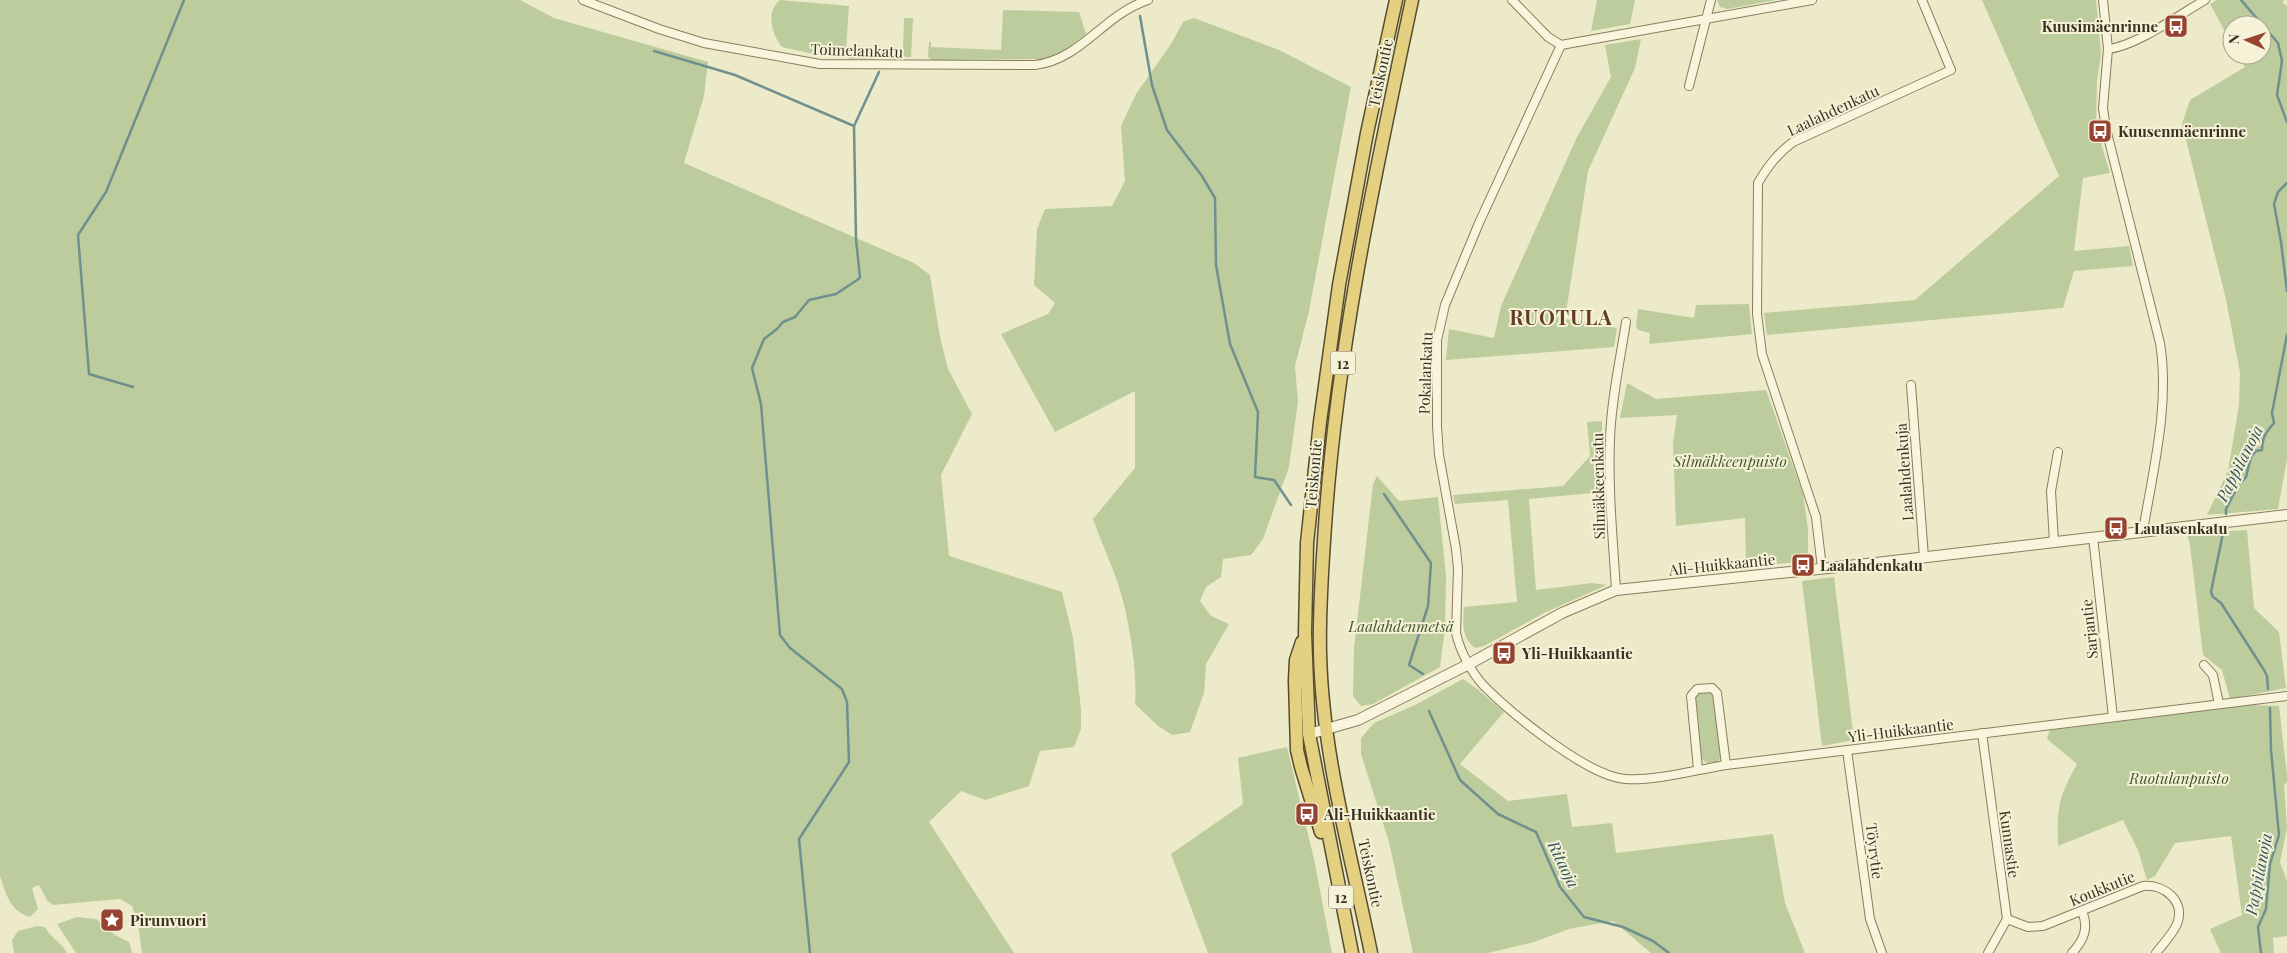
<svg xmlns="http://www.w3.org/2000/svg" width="2287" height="953" viewBox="0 0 2287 953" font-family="'Playfair Display',serif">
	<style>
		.green { fill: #bdcc9c }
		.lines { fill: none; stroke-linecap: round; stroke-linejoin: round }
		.stream { stroke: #70908f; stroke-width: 2.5 }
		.minor-casing { stroke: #897d5e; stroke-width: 10 }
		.tertiary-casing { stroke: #897d5e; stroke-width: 12 }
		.trunk-casing { stroke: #574b31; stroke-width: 15 }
		.minor { stroke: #f8f5dc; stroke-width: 8 }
		.tertiary { stroke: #f8f5dc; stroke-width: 10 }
		.trunk { stroke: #e3d080; stroke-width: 12 }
		.labels { text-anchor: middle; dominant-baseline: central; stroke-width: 4; stroke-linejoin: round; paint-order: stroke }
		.shield { fill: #f5f2d8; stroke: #726c58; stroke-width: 1 }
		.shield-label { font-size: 14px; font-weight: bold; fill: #3a3221 }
		.poi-label { font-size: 15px; font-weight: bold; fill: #3a3221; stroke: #f5f2d8; text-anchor: start }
		.street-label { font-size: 15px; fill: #3a3221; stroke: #f5f2d8 }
		.park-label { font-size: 15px; font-style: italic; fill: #415628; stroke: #f5f2d8 }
		.water-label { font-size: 16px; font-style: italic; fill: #315459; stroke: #f5f2d8 }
		.district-label { font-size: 20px; font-weight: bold; letter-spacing: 1px; fill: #653d22; stroke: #f5f2d8 }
	</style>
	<rect width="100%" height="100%" fill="#edeac9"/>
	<!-- green -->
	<g class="green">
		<path d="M 0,0 L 520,0 L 554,18 L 708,62 L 704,96 L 684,163 L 914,263 L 930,275 L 940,337 L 948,369 L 972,414 L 941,475 L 949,556 L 1062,592 L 1073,638 L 1081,709 L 1081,729 L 1074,747 L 1040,751 L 1029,786 L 985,800 L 961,791 L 929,822 L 1014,953 L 142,953 L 138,924 L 132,906 L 120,899 L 53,905 L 47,900 L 39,885 L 32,888 L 38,909 L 30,917 C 10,911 6,894 0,876 Z"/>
		<path d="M 780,0 L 849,6 L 846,50 L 841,56 L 818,55 L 782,47 C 772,35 765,12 780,0 Z"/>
		<path d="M 1597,0 L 1635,0 L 1630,24 L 1591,31 Z"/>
		<path d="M 1717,0 L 1776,0 L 1727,9 L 1720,7 Z"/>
		<path d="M 1982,0 L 2096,0 L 2101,54 L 2097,81 L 2096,127 L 2110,173 L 2083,178 L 2074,251 L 2129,246 L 2133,266 L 2074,271 L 2063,308 L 1767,335 L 1764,313 L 1915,300 L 2059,176 Z"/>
		<path d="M 2217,0 L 2284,0 L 2283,3 L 2287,6 L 2287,459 L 2278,509 L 2207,515 L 2228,471 L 2239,405 L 2240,372 L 2225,295 L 2182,124 L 2190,100 L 2245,67 L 2238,55 L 2262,55 L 2262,25 L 2232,25 L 2232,44 L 2210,4 Z"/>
		<path d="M 1003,10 L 1079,12 L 1086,34 C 1072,45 1060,55 1042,59 L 932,60 L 928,57 L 929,42 L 931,42 L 931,47 L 1001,50 Z"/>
		<path d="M 904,18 L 913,18 L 911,57 L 849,59 L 852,46 L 903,48 Z"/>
		<path d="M 1194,18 L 1279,50 L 1351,87 L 1309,311 L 1295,366 L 1298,401 L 1289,467 L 1263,539 L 1251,555 L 1223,559 L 1221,577 L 1206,587 L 1200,601 L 1211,616 L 1229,624 L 1206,664 L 1204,693 L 1190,732 L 1172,735 L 1157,725 L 1135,704 C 1138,671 1128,612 1117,581 C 1110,560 1100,540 1093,519 L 1135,468 L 1135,391 L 1055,432 L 1001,334 L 1048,314 L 1055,303 L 1034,285 L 1037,229 L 1045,209 L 1112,206 L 1125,181 L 1121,126 L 1136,94 L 1171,44 L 1183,22 Z"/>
		<path d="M 1641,39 L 1635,68 L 1588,171 L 1565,319 L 1617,328 L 1614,347 L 1446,360 L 1449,329 L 1494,338 L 1501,306 L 1577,137 L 1611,77 L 1605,45 Z"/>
		<path d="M 1749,304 L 1752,334 L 1649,344 L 1650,333 L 1638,330 L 1636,326 L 1638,309 L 1694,318 L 1696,305 Z"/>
		<path d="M 1627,383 L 1656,399 L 1766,390 L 1803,494 L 1808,529 L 1808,556 L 1789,563 L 1746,567 L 1745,518 L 1676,526 L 1673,443 L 1677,415 L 1620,418 Z"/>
		<path d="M 1602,421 L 1603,492 L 1529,499 L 1536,590 L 1592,583 L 1607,585 L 1544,613 L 1484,646 L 1475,648 C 1461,637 1463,623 1464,607 L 1517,602 L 1508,500 L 1455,504 L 1453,495 L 1563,486 L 1590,456 L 1587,422 Z"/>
		<path d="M 1377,476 L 1399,501 L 1438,497 L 1446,576 L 1445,628 L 1440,667 L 1373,704 L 1361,706 L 1353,696 L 1354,648 L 1373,484 Z"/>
		<path d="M 2247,530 L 2254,608 L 2279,632 L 2286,688 L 2230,699 L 2222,670 L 2203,655 L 2190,545 L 2187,534 Z"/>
		<path d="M 1834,577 L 1854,740 L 1822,746 L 1802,581 Z"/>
		<path d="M 1463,679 L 1476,688 L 1504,712 L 1460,764 L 1508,801 L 1567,794 L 1572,827 L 1612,823 L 1616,853 L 1773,834 L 1785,903 L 1805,953 L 1651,953 L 1613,921 L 1569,929 L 1534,942 L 1488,953 L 1413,953 L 1389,842 L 1361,754 L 1361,738 L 1374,723 L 1415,705 Z"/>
		<path d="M 1707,690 L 1714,695 L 1722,755 L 1718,762 L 1707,763 L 1700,758 L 1695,698 L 1698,692 Z"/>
		<path d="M 2250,705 L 2279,706 L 2287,775 L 2287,783 L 2284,784 L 2287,828 L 2280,862 L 2287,881 L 2287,936 L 2273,938 L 2274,953 L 2221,953 L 2210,929 L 2242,915 L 2231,836 L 2175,843 L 2155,876 L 2147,880 L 2138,850 L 2123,820 L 2058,846 C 2057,806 2058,799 2077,764 L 2047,739 L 2050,730 Z"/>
		<path d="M 1287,747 L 1314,859 L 1332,953 L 1208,953 L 1171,854 L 1243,804 L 1238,758 Z"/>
		<path d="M 77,917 L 96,919 L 115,935 L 129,942 L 132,953 L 76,953 L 57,924 Z"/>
		<path d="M 37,926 L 45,927 C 52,940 61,941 67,953 L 14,953 L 12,940 L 18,931 Z"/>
	</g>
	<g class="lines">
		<!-- stream -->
		<g class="stream">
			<path d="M 2241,0 L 2278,43 L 2282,61 L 2277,95 L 2287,122"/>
			<path d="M 1140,16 L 1152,85 L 1167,130 L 1202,176 L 1215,198 L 1216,265 L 1230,344 L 1258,412 L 1255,477 L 1274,480 L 1291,505"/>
			<path d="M 654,51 L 735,75 L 854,126"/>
			<path d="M 2287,183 L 2278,192 L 2274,204 L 2281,242 L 2287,291"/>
			<path d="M 133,387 L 89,374 L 78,235 L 106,192 L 184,0"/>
			<path d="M 1384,494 L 1431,563 L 1428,606 L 1409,665 L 1423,674"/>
			<path d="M 2226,514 L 2226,509 L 2239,484 L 2246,477 L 2251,457 L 2256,451 L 2262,450 C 2262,437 2267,431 2274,423 L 2272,413 L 2287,335"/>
			<path d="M 2223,533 L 2211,592 L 2213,597 L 2221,603 L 2264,670 L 2267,676 L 2268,689"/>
			<path d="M 1429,711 L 1460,780 L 1498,814 L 1536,832 L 1560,887 L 1584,917 L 1623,927 L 1653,941 L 1669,953"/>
			<path d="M 810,953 L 799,839 L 849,762 L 847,702 L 842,689 L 790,648 L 780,635 L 761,404 L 752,368 L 764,339 L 777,329 L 783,322 L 795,317 L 809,300 L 836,294 L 860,278 L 856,239 L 854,126 L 879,72"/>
			<path d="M 2261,953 L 2258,927 L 2266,909 L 2270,864 L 2279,835 L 2271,750 L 2270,708"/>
		</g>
		<!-- minor casing -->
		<g class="minor-casing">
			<g id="minor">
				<path d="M 583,0 L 659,29 L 704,43 L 820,64 L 1035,65 C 1082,59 1103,15 1148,0"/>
				<path d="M 1512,0 L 1548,37 L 1561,45 L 1812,0"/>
				<path d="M 2103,0 L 2108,49 L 2103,108 L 2106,129 L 2160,343 C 2170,405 2153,470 2143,531"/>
				<path d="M 1561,45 L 1479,223 L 1445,305 L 1437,340 L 1437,426 L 1439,455 L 1456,549 L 1458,569 L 1456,633 C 1460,651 1471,672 1484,686 C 1511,713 1587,776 1625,779 C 1656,781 1695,770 1726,765 L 2287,696"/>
				<path d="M 2108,49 C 2136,46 2179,15 2205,0"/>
				<path d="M 1689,86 L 1711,0"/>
				<path d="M 1911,385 L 1924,557"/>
				<path d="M 2093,537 L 2113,717"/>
				<path d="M 2054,542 L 2051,491 L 2058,452"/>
				<path d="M 1822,568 L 1816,517 L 1762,354 L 1757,314 L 1758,183 C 1768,166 1777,154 1793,142 L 1951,70 L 1922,0"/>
				<path d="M 1616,590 C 1613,540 1608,490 1610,440 C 1611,401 1620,361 1626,322"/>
				<path d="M 2204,665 L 2213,675 L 2219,704"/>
				<path d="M 1982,733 L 2007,919 L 1988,953"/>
				<path d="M 1847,750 L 1870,919 L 1882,953"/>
				<path d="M 1698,769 L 1691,696 L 1697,689 L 1712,688 L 1717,693 L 1726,765"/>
				<path d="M 2007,919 L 2028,927 L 2043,926 L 2143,886 C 2164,884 2186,901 2177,924 C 2172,935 2163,944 2156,953"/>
				<path d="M 2072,953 C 2084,940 2089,928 2082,911"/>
			</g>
		</g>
		<!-- tertiary casing -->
		<g class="tertiary-casing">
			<path id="tertiary" d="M 1309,734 L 1358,720 L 1469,664 L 1562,613 L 1616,590 L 1876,563 L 2287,515"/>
		</g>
		<!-- trunk casing -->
		<g class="trunk-casing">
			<g id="trunk">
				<path d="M 1302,642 L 1296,660 L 1295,680 L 1297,750 L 1301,767 L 1321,832"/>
				<path d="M 1352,953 L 1309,734 L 1305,633 L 1307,543 L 1320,422 L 1339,285 L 1367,133 L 1396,0"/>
				<path d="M 1371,953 C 1351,854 1322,754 1320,652 C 1319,610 1322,568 1325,526 C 1337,348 1375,174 1412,0"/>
			</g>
		</g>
		<!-- minor -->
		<use href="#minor" class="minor"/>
		<!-- tertiary -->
		<use href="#tertiary" class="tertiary"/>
		<!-- trunk -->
		<use href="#trunk" class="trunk"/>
	</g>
	<!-- icons -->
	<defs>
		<g id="bus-square" transform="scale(1.25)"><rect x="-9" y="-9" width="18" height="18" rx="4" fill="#964330" stroke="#f5f2d8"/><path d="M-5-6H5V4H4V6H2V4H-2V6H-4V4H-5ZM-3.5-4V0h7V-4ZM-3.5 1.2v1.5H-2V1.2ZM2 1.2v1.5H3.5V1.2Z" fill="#fff"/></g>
		<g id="sight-square" transform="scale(1.25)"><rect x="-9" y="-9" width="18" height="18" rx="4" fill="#964330" stroke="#f5f2d8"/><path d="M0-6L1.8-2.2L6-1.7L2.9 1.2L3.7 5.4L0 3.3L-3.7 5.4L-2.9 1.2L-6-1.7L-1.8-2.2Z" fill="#fff"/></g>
	</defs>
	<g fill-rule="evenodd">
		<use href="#bus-square" x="2176" y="26"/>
		<use href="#bus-square" x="2100" y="131"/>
		<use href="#bus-square" x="2116" y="528"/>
		<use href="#bus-square" x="1803" y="565"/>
		<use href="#bus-square" x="1504" y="653"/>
		<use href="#bus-square" x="1307" y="814"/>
		<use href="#sight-square" x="112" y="920"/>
	</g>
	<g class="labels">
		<!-- shield labels -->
		<g class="shield">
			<rect x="1330.5" y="351.5" width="25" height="23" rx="4"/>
			<rect x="1328.5" y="885.5" width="25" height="23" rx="4"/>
		</g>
		<g class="shield-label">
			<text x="1343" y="363">12</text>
			<text x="1341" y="897">12</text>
		</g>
		<!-- poi labels -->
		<g class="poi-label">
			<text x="2158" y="26" text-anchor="end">Kuusimäenrinne</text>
			<text x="2118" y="131">Kuusenmäenrinne</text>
			<text x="2134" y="528">Lautasenkatu</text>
			<text x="1820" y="565">Laalahdenkatu</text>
			<text x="1522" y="653">Yli-Huikkaantie</text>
			<text x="1324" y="814">Ali-Huikkaantie</text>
			<text x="130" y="920">Pirunvuori</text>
		</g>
		<!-- street labels -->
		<g class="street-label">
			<text transform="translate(857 50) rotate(2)">Toimelankatu</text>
			<text transform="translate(1380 73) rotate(-78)">Teiskontie</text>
			<text transform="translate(1833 110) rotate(-25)">Laalahdenkatu</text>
			<text transform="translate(1425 373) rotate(-88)">Pokalankatu</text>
			<text transform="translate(1904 472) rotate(-94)">Laalahdenkuja</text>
			<text transform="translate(1313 474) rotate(-85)">Teiskontie</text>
			<text transform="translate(1598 486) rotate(-91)">Silmäkkeenkatu</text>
			<text transform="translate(1722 564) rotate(-6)">Ali-Huikkaantie</text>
			<text transform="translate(2089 629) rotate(-96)">Sarjantie</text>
			<text transform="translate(1901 730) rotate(-7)">Yli-Huikkaantie</text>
			<text transform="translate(2010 844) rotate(82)">Kunnastie</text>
			<text transform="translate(1875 851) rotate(83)">Töyrytie</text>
			<text transform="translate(1371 873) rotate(78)">Teiskontie</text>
			<text transform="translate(2102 888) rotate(-22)">Koukkutie</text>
		</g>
		<!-- park labels -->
		<g class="park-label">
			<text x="1730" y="461">Silmäkkeenpuisto</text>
			<text x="1401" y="626">Laalahdenmetsä</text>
			<text x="2179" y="778">Ruotulanpuisto</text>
		</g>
		<!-- water labels -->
		<g class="water-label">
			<text transform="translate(2239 463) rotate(-63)">Pappilanoja</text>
			<text transform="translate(1564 864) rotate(64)">Ritaoja</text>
			<text transform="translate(2258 874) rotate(-79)">Pappilanoja</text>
		</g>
		<!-- district labels -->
		<g class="district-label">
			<text x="1561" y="316">RUOTULA</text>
		</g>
	</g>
	<!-- north arrow -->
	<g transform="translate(2247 40) rotate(273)"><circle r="24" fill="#f5f2d8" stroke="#aaa58f"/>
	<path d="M0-4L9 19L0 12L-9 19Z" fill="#964330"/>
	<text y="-8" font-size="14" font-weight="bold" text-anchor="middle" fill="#3a3221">N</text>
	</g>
</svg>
